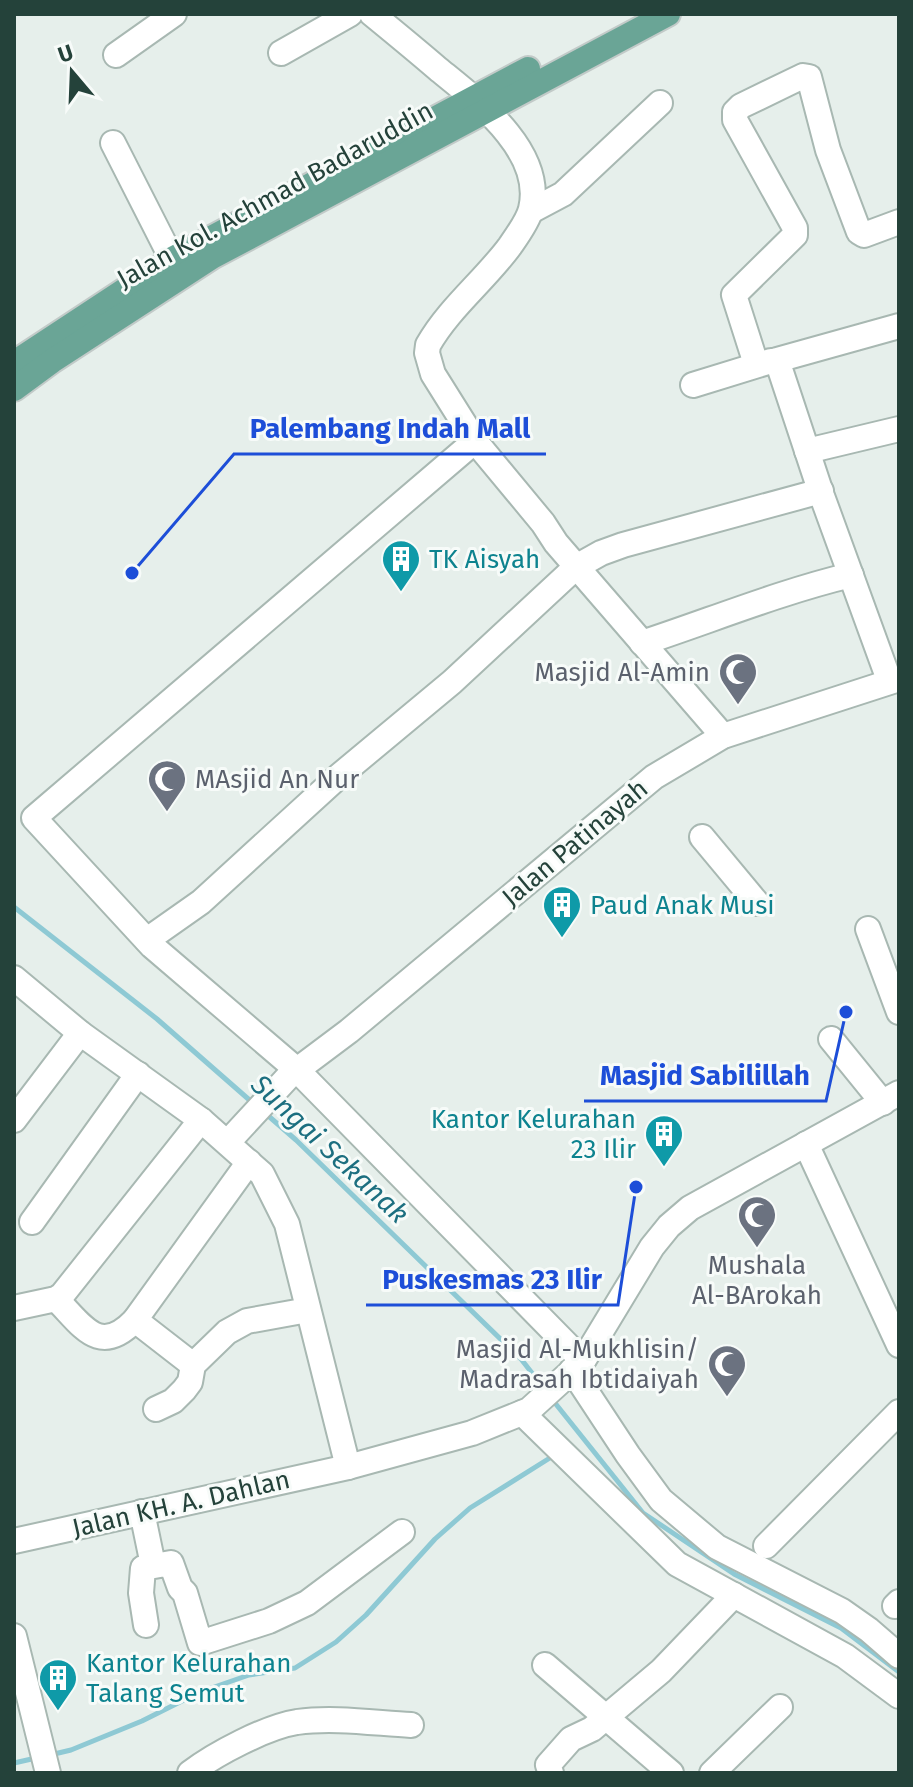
<svg xmlns="http://www.w3.org/2000/svg" width="913" height="1787" viewBox="0 0 913 1787" font-family="'Fira Sans',sans-serif">
	<style>
		.lines { fill: none; stroke-linecap: round; stroke-linejoin: round }
		.stream { stroke: #8ec9d4; stroke-width: 5 }
		.minor-casing { stroke: #a8b8b2; stroke-width: 28 }
		.major-casing { stroke: #c2cac8; stroke-width: 28 }
		.minor { stroke: #fff; stroke-width: 24 }
		.major { stroke: #6aa596; stroke-width: 24 }
		.labels { text-anchor: middle; dominant-baseline: central; stroke-width: 6; stroke-linejoin: round; paint-order: stroke }
		.street-label { font-size: 26px; fill: #24423a; stroke: #f7fbf9 }
		.culture-label { font-size: 26px; fill: #0d838f; stroke: #f7fbf9; text-anchor: start }
		.worship-label { font-size: 26px; fill: #5b616d; stroke: #f7fbf9; text-anchor: end }
		.water-label { font-size: 28px; font-style: italic; fill: #1c6f80; stroke: #f7fbf9 }
		.leader { fill: none; stroke: #1d4ed8; stroke-width: 3 }
		.callout-dot { fill: #1d4ed8; stroke: #f7fbf9; stroke-width: 3 }
		.callout-label { font-size: 28px; text-anchor: middle; font-weight: bold; fill: #1d4ed8; stroke: #f7fbf9; stroke-width: 6; stroke-linejoin: round; paint-order: stroke }
	</style>
	<rect width="100%" height="100%" fill="#e6efeb"/>
	<g class="lines">
		<!-- stream -->
		<g class="stream">
			<path d="M 14,907 L 157,1019 L 254,1104"/>
			<path d="M 265,1113 L 296,1140 L 521,1359 L 543,1387"/>
			<path d="M 551,1398 L 643,1513 L 734,1574 L 841,1628 L 899,1672"/>
			<path d="M 50,1755 L 71,1750 L 142,1721 L 200,1692 L 249,1675 L 295,1668 L 336,1642 L 366,1615 L 435,1539 L 470,1508 L 553,1456"/>
			<path d="M 14,1763 L 36,1758"/>
		</g>
		<!-- minor casing -->
		<g class="minor-casing">
			<g id="minor">
				<path d="M 372,14 C 394,32 416,50 438,69 C 476,100 545,151 531,209 C 528,221 517,236 510,246 C 485,280 449,308 428,345 L 427,353 L 433,374 L 475,441 L 543,523 L 556,543 L 723,736"/>
				<path d="M 281,53 L 350,14"/>
				<path d="M 116,55 L 174,14"/>
				<path d="M 113,143 L 172,259"/>
				<path d="M 531,211 L 563,194 L 660,103"/>
				<path d="M 756,364 L 734,295 L 795,235 L 795,228 L 735,120 L 735,112 L 741,106 L 803,76 L 809,77 L 828,150 L 859,232 L 864,235 L 899,222"/>
				<path d="M 693,385 L 771,361"/>
				<path d="M 475,441 L 34,818 L 152,946 L 297,1070 L 583,1361"/>
				<path d="M 807,451 L 899,429"/>
				<path d="M 642,643 C 712,620 780,592 851,575"/>
				<path d="M 889,680 L 822,496 L 777,360 L 899,326"/>
				<path d="M 702,837 L 757,903"/>
				<path d="M 868,929 L 899,1012"/>
				<path d="M 147,940 L 201,902 L 339,776 L 452,682 L 576,567 L 601,553 L 623,545 L 821,491"/>
				<path d="M 14,978 L 80,1033 L 201,1120 L 262,1174 L 287,1224 L 348,1467"/>
				<path d="M 831,1039 L 883,1103"/>
				<path d="M 14,1120 L 80,1033"/>
				<path d="M 228,1142 L 289,1076 L 349,1031 L 654,777 L 723,736 L 899,679"/>
				<path d="M 806,1144 L 899,1345"/>
				<path d="M 32,1222 L 138,1074"/>
				<path d="M 56,1299 C 83,1326 99,1357 135,1320"/>
				<path d="M 14,1308 L 56,1299 L 62,1295 L 201,1120"/>
				<path d="M 193,1365 L 135,1320 L 249,1162"/>
				<path d="M 572,1370 L 628,1455 L 661,1500 L 717,1547 L 842,1611 L 869,1630 L 899,1656"/>
				<path d="M 156,1409 L 173,1401 L 184,1390 L 190,1382 L 193,1365 L 227,1332 L 247,1321 L 308,1310"/>
				<path d="M 522,1413 L 677,1564 L 845,1656 L 899,1696"/>
				<path d="M 142,1512 L 153,1565"/>
				<path d="M 14,1541 L 348,1467 L 472,1433 L 529,1410 L 583,1361 L 652,1247 L 669,1226 L 690,1208 L 899,1093"/>
				<path d="M 766,1546 L 899,1412"/>
				<path d="M 895,1606 L 899,1602"/>
				<path d="M 146,1625 L 141,1593 L 143,1568 L 171,1563 L 180,1588 L 185,1593 L 200,1643 L 269,1621 L 307,1603 L 402,1532"/>
				<path d="M 14,1636 L 48,1773"/>
				<path d="M 545,1665 L 671,1773"/>
				<path d="M 190,1773 C 215,1754 266,1727 297,1722 C 334,1717 374,1723 411,1725"/>
				<path d="M 551,1773 L 548,1765 L 571,1739 L 592,1729 L 661,1671 L 734,1595"/>
				<path d="M 712,1773 L 780,1707"/>
			</g>
		</g>
		<!-- major casing -->
		<g class="major-casing">
			<g id="major">
				<path d="M 14,363 L 172,259 L 528,69"/>
				<path d="M 14,389 L 52,361 L 212,257 L 668,14"/>
			</g>
		</g>
		<!-- minor -->
		<use href="#minor" class="minor"/>
		<!-- major -->
		<use href="#major" class="major"/>
	</g>
	<!-- icons -->
	<defs>
		<g id="building-pin" transform="scale(2)"><path d="M0 17L-7.5 6A9.5 9.5 0 1 1 7.5 6Z" fill="#0f9aa8" stroke="#f7fbf9"/><path d="M-4-6H4V6H1V3H-1V6H-4ZM-2.5-4.3h1.7v1.8h-1.7ZM.8-4.3h1.7v1.8H.8ZM-2.5-1h1.7V.8h-1.7ZM.8-1h1.7V.8H.8Z" fill="#fff"/></g>
		<g id="mosque-pin" transform="scale(2)"><path d="M0 17L-7.5 6A9.5 9.5 0 1 1 7.5 6Z" fill="#6b7280" stroke="#f7fbf9"/><path d="M3.5-4.9A6 6 0 1 0 3.5 4.9A5 5 0 1 1 3.5-4.9Z" fill="#fff"/></g>
	</defs>
	<g fill-rule="evenodd">
		<use href="#building-pin" x="401" y="559"/>
		<use href="#mosque-pin" x="738" y="672"/>
		<use href="#mosque-pin" x="167" y="779"/>
		<use href="#building-pin" x="562" y="905"/>
		<use href="#building-pin" x="664" y="1134"/>
		<use href="#mosque-pin" x="757" y="1215"/>
		<use href="#mosque-pin" x="727" y="1364"/>
		<use href="#building-pin" x="58" y="1678"/>
	</g>
	<g class="labels">
		<!-- street labels -->
		<g class="street-label">
			<text transform="translate(275 195) rotate(-29)">Jalan Kol. Achmad Badaruddin</text>
			<text transform="translate(575 843) rotate(-40)">Jalan Patinayah</text>
			<text transform="translate(181 1504) rotate(-13)">Jalan KH. A. Dahlan</text>
		</g>
		<!-- culture labels -->
		<g class="culture-label">
			<text x="429" y="559">TK Aisyah</text>
			<text x="590" y="905">Paud Anak Musi</text>
			<text x="636" y="1119" text-anchor="end">Kantor Kelurahan<tspan x="636" dy="30">23 Ilir</tspan></text>
			<text x="86" y="1663">Kantor Kelurahan<tspan x="86" dy="30">Talang Semut</tspan></text>
		</g>
		<!-- worship labels -->
		<g class="worship-label">
			<text x="710" y="672">Masjid Al-Amin</text>
			<text x="195" y="779" text-anchor="start">MAsjid An Nur</text>
			<text x="757" y="1265" text-anchor="middle">Mushala<tspan x="757" dy="30">Al-BArokah</tspan></text>
			<text x="699" y="1349">Masjid Al-Mukhlisin/<tspan x="699" dy="30">Madrasah Ibtidaiyah</tspan></text>
		</g>
		<!-- water labels -->
		<g class="water-label">
			<text transform="translate(330 1149) rotate(43)">Sungai Sekanak</text>
		</g>
	</g>
	<!-- callouts -->
	<path class="leader" d="M132 573L234 454H546M846 1012L826 1101H584M636 1187L618 1305H366"/>
	<g class="callout-dot">
		<circle cx="132" cy="573" r="8"/>
		<circle cx="846" cy="1012" r="8"/>
		<circle cx="636" cy="1187" r="8"/>
	</g>
	<g class="callout-label">
		<text x="390" y="438">Palembang Indah Mall</text>
		<text x="705" y="1085">Masjid Sabilillah</text>
		<text x="492" y="1289">Puskesmas 23 Ilir</text>
	</g>
	<!-- border -->
	<rect width="913" height="1787" fill="none" stroke="#24423a" stroke-width="32"/>
	<!-- north arrow -->
	<g transform="translate(72 72) rotate(341)" stroke="#f7fbf9" stroke-width="6" paint-order="stroke">
	<path d="M0-6L14 30L0 20L-14 30Z" fill="#24423a"/>
	<text y="-12" font-size="22" font-weight="bold" text-anchor="middle" fill="#24423a">U</text>
	</g>
</svg>
